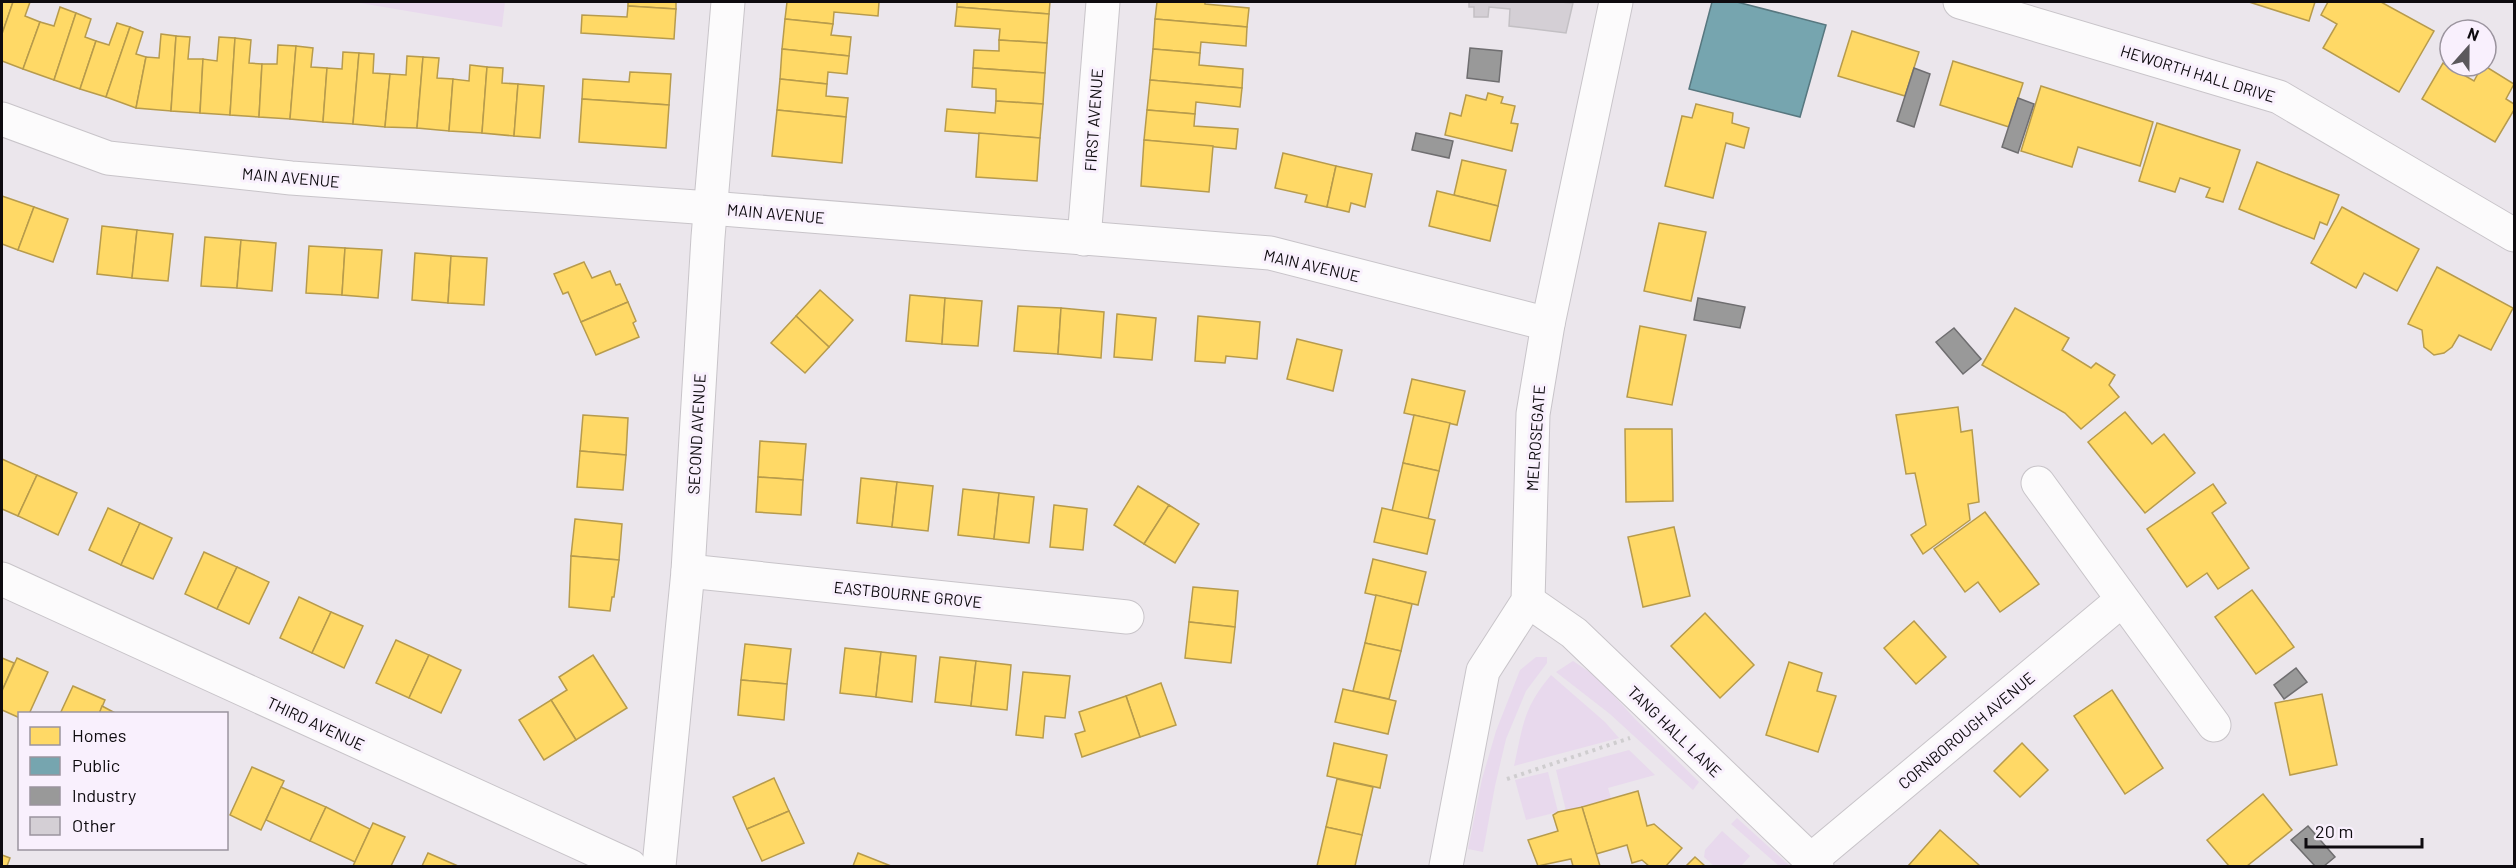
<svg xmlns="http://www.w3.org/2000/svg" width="2516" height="868" viewBox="0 0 2516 868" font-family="Barlow,sans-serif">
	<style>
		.green { fill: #e8d9ed }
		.homes { fill: #ffd966; stroke: #b79b4c; stroke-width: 1.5 }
		.public { fill: #76a5af; stroke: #57777f; stroke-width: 1.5 }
		.industry { fill: #999; stroke: #6f6e70; stroke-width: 1.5 }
		.building { fill: #d4cfd5; stroke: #c3c0c4; stroke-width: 1.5 }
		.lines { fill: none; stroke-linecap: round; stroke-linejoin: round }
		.minor-casing { stroke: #c8c4c9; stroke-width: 35 }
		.path { stroke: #cfcdcf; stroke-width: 4; stroke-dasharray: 3 4.5; stroke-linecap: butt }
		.minor { stroke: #fcfbfc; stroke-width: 33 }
		.labels { text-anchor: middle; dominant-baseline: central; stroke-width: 6; stroke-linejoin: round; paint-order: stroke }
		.street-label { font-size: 16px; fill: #0e0b0f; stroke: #f9f0fd }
	</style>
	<rect width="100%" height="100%" fill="#ebe6ec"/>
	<!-- green -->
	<g class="green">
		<path d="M 354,2 L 505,2 L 502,27 Z"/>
		<path d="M 1536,657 L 1547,657 L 1547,663 L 1526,691 L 1506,739 L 1495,786 L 1483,852 L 1468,849 L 1482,779 L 1496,731 L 1520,670 Z"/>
		<path d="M 1573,661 L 1597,677 L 1635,719 L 1699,782 L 1693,790 L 1610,714 L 1556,672 Z"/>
		<path d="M 1551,675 L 1605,722 L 1619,738 L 1514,766 C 1523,726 1523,708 1551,675 Z"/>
		<path d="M 1629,750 L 1655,775 L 1608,788 L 1611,798 L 1566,811 L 1556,770 Z"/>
		<path d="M 1548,772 L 1558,812 L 1526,820 L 1515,780 Z"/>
		<path d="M 1737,818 L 1790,866 L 1779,866 L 1731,824 Z"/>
		<path d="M 1722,831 L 1750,856 L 1741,866 L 1714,866 L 1704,857 L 1705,850 Z"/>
	</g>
	<!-- homes -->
	<g class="homes">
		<path d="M 2,2 L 13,2 L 2,34 Z"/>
		<path d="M 13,2 L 30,2 L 25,16 L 40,22 L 23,69 L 2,61 L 2,34 Z"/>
		<path d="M 628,2 L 676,2 L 676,9 L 628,6 Z"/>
		<path d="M 787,2 L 879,2 L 878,16 L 834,12 L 833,24 L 785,19 Z"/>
		<path d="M 957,2 L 1050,2 L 1049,14 L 957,7 Z"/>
		<path d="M 1157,2 L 1205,2 L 1205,4 L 1249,8 L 1247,27 L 1155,19 Z"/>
		<path d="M 2249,2 L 2315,2 L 2309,21 Z"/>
		<path d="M 2328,2 L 2381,2 L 2434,31 L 2399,92 L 2323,48 L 2337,24 L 2321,15 Z"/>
		<path d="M 628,6 L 676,9 L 674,39 L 581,33 L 582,15 L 627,17 Z"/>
		<path d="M 60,7 L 76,13 L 54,80 L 23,69 L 40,22 L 54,26 Z"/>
		<path d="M 957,7 L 1049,14 L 1047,43 L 999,40 L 1000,29 L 955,26 Z"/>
		<path d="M 76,13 L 91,19 L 85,37 L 96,41 L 80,89 L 54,80 Z"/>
		<path d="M 785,19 L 833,24 L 831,35 L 851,37 L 849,56 L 782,49 Z"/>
		<path d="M 1155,19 L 1247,27 L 1246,46 L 1201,42 L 1200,53 L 1153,49 Z"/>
		<path d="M 117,23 L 130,27 L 106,97 L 80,89 L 96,41 L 109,45 Z"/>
		<path d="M 130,27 L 143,32 L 136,54 L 146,57 L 136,108 L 106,97 Z"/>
		<path d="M 1852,31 L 1919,52 L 1905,96 L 1838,76 Z"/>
		<path d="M 161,34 L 176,36 L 171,111 L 136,108 L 146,57 L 159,58 Z"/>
		<path d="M 176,36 L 190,37 L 188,59 L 203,59 L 200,113 L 171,111 Z"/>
		<path d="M 219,37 L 235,38 L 230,115 L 200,113 L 203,59 L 217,61 Z"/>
		<path d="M 235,38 L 251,40 L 249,63 L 262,64 L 259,117 L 230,115 Z"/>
		<path d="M 999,40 L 1047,43 L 1045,73 L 973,68 L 974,50 L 999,51 Z"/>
		<path d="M 278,45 L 296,46 L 290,119 L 259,117 L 262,64 L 277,64 Z"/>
		<path d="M 296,46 L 313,48 L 311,67 L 327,68 L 323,122 L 290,119 Z"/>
		<path d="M 782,49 L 849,56 L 847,74 L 828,72 L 827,84 L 780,79 Z"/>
		<path d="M 1153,49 L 1200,53 L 1199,65 L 1243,69 L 1242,88 L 1150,80 Z"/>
		<path d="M 343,52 L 359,53 L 353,124 L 323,122 L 327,68 L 342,69 Z"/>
		<path d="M 359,53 L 374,54 L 373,73 L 390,74 L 385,127 L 353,124 Z"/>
		<path d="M 407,56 L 423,57 L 417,128 L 385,127 L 390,74 L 406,75 Z"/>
		<path d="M 423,57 L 439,58 L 437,78 L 453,79 L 449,131 L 417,128 Z"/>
		<path d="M 1953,61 L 2023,83 L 2009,127 L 1940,105 Z"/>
		<path d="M 2443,63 L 2474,81 L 2482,66 L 2485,66 L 2514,84 L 2506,99 L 2514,104 L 2514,110 L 2495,142 L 2422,99 Z"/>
		<path d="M 470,65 L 487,67 L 482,133 L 449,131 L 453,79 L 469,81 Z"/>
		<path d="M 487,67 L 503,68 L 502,83 L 518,84 L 514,136 L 482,133 Z"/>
		<path d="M 973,68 L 1045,73 L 1043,104 L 996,101 L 996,89 L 972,87 Z"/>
		<path d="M 630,72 L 671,74 L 669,105 L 582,99 L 583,79 L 629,82 Z"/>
		<path d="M 780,79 L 827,84 L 826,96 L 848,98 L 846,117 L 777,110 Z"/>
		<path d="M 1150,80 L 1242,88 L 1240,107 L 1196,102 L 1195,114 L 1147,110 Z"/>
		<path d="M 518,84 L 544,86 L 540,138 L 514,136 Z"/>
		<path d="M 2041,86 L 2153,122 L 2140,166 L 2078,147 L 2072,167 L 2021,151 Z"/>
		<path d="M 1488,93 L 1503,97 L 1501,103 L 1515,106 L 1511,123 L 1518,124 L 1512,151 L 1445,135 L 1450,113 L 1461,116 L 1466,95 L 1486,100 Z"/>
		<path d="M 582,99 L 669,105 L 666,148 L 579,142 Z"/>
		<path d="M 996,101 L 1043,104 L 1040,138 L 945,131 L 947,109 L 995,113 Z"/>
		<path d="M 1696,104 L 1733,113 L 1732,123 L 1749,128 L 1744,148 L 1726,143 L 1713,198 L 1665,186 L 1682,116 L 1692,118 Z"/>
		<path d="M 777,110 L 846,117 L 842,163 L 772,156 Z"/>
		<path d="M 1147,110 L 1195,114 L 1194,126 L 1238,129 L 1236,149 L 1144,140 Z"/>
		<path d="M 2157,123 L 2240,150 L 2223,202 L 2206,197 L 2210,188 L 2180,178 L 2175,192 L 2139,181 Z"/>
		<path d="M 979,133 L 1040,138 L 1037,181 L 976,177 Z"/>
		<path d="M 1144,140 L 1213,146 L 1209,192 L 1141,186 Z"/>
		<path d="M 1283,153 L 1336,166 L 1327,207 L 1305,202 L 1307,195 L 1275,188 Z"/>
		<path d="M 1462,160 L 1506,170 L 1498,206 L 1454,195 Z"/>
		<path d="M 2257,162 L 2339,195 L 2327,225 L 2320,222 L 2314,239 L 2239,209 Z"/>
		<path d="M 1336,166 L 1372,174 L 1365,207 L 1351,203 L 1349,212 L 1327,207 Z"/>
		<path d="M 1437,191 L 1498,206 L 1490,241 L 1429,226 Z"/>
		<path d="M 2,196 L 34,207 L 18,250 L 2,244 Z"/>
		<path d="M 34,207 L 68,219 L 53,262 L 18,250 Z"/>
		<path d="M 2342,207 L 2419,249 L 2397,291 L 2364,273 L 2356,288 L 2311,263 Z"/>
		<path d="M 1659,223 L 1706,232 L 1691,301 L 1644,291 Z"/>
		<path d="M 102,226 L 137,230 L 132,278 L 97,274 Z"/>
		<path d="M 137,230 L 173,234 L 168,281 L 132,278 Z"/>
		<path d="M 205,237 L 241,240 L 237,288 L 201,286 Z"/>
		<path d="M 241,240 L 276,243 L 272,291 L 237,288 Z"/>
		<path d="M 309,246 L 345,248 L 342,295 L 306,293 Z"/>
		<path d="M 345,248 L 382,250 L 378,298 L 342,295 Z"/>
		<path d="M 415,253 L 451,256 L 448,303 L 412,300 Z"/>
		<path d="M 451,256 L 487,258 L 484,305 L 448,303 Z"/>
		<path d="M 584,262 L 592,278 L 610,271 L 616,285 L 620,284 L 628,302 L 581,322 L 568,292 L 563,294 L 554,274 Z"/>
		<path d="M 2437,267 L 2513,308 L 2491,350 L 2459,335 L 2452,347 L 2444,353 L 2434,355 L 2424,347 L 2422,330 L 2408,324 Z"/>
		<path d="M 820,290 L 853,320 L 829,347 L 796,316 Z"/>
		<path d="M 910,295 L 945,298 L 942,344 L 906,341 Z"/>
		<path d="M 945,298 L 982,301 L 978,346 L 942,344 Z"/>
		<path d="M 628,302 L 636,321 L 633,323 L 639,337 L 596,355 L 581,322 Z"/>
		<path d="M 1018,306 L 1061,308 L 1058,354 L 1014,351 Z"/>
		<path d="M 1061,308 L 1104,312 L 1101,358 L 1058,354 Z"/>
		<path d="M 2015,308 L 2069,338 L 2062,350 L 2091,368 L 2096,363 L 2115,375 L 2109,385 L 2119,397 L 2081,429 L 2065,413 L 1982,365 Z"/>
		<path d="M 1117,314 L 1156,318 L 1152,360 L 1114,357 Z"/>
		<path d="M 796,316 L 829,347 L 805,373 L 771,343 Z"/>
		<path d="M 1198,316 L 1260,322 L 1257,359 L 1226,356 L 1225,363 L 1195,361 Z"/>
		<path d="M 1640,326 L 1686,335 L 1672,405 L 1627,397 Z"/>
		<path d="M 1297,339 L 1342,350 L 1333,391 L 1287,379 Z"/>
		<path d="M 1412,379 L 1465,391 L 1457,425 L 1404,413 Z"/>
		<path d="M 1958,407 L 1961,432 L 1972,430 L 1979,502 L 1968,504 L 1970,520 L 1923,554 L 1911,535 L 1926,525 L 1915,473 L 1906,474 L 1896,415 Z"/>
		<path d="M 2125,412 L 2152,444 L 2164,434 L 2195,473 L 2145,513 L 2088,442 Z"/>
		<path d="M 583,415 L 628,418 L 626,455 L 580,451 Z"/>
		<path d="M 1414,415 L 1450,423 L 1439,471 L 1403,463 Z"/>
		<path d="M 1625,429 L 1672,429 L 1673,501 L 1626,502 Z"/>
		<path d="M 760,441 L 806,444 L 803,480 L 758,477 Z"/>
		<path d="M 580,451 L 626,455 L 623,490 L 577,487 Z"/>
		<path d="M 2,459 L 37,475 L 18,516 L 2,509 Z"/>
		<path d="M 1403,463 L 1439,471 L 1428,519 L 1392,511 Z"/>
		<path d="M 37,475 L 77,493 L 58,535 L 18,516 Z"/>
		<path d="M 758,477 L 803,480 L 801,515 L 756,512 Z"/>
		<path d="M 861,478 L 897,482 L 892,527 L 857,523 Z"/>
		<path d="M 897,482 L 933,486 L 928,531 L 892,527 Z"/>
		<path d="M 2213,484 L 2226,503 L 2212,513 L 2249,568 L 2218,589 L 2207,573 L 2187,587 L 2147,529 Z"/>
		<path d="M 1138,486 L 1169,505 L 1144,544 L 1114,525 Z"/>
		<path d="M 963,489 L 999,493 L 994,539 L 958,535 Z"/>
		<path d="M 999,493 L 1034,497 L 1029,543 L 994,539 Z"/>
		<path d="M 1054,505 L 1087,509 L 1083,550 L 1050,547 Z"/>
		<path d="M 1169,505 L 1199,524 L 1175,563 L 1144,544 Z"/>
		<path d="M 108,508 L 140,523 L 121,565 L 89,550 Z"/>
		<path d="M 1382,508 L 1435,520 L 1427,554 L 1374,542 Z"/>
		<path d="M 1985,512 L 2039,584 L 2000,612 L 1978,582 L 1965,592 L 1934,549 Z"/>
		<path d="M 575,519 L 622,524 L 619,560 L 571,556 Z"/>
		<path d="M 140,523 L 172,538 L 153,579 L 121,565 Z"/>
		<path d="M 1674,527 L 1690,596 L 1643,607 L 1628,537 Z"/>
		<path d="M 204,552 L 237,567 L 217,609 L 185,594 Z"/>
		<path d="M 571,556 L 619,560 L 614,597 L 612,597 L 610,611 L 569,607 Z"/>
		<path d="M 1373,559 L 1426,572 L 1418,605 L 1365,593 Z"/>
		<path d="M 237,567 L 269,582 L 249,624 L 217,609 Z"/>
		<path d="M 1193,587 L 1238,591 L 1235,627 L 1189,622 Z"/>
		<path d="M 2252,590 L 2294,647 L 2256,674 L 2215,617 Z"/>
		<path d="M 1376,595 L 1412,604 L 1401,651 L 1365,643 Z"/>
		<path d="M 299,597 L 331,612 L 312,653 L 280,638 Z"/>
		<path d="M 331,612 L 363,626 L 344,668 L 312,653 Z"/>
		<path d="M 1705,613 L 1754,665 L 1720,698 L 1671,646 Z"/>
		<path d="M 1914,621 L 1946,657 L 1916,684 L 1884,648 Z"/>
		<path d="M 1189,622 L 1235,627 L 1231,663 L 1185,658 Z"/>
		<path d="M 396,640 L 429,655 L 409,698 L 376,683 Z"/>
		<path d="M 1365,643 L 1401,651 L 1389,699 L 1353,691 Z"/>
		<path d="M 745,644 L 791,649 L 787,684 L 741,680 Z"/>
		<path d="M 845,648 L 881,652 L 876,697 L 840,693 Z"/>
		<path d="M 881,652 L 916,656 L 912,702 L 876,697 Z"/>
		<path d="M 429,655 L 461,670 L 441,713 L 409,698 Z"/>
		<path d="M 593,655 L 627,708 L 576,740 L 551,700 L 567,690 L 559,677 Z"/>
		<path d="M 940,657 L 976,661 L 971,706 L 935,702 Z"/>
		<path d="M 2,658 L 14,663 L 2,691 Z"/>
		<path d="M 17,658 L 48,672 L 29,714 L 20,714 L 20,718 L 2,710 L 2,691 Z"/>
		<path d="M 976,661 L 1011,665 L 1007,710 L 971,706 Z"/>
		<path d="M 1789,662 L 1822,673 L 1817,691 L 1836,696 L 1818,752 L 1766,735 Z"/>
		<path d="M 1023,672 L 1070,676 L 1065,718 L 1045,716 L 1043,738 L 1016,735 Z"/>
		<path d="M 741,680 L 787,684 L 784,720 L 738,715 Z"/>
		<path d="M 1161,683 L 1176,725 L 1140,737 L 1126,696 Z"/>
		<path d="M 73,686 L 105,700 L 99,714 L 60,714 Z"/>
		<path d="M 1343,689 L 1396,701 L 1388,734 L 1335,722 Z"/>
		<path d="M 2112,690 L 2163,768 L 2125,794 L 2074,716 Z"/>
		<path d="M 2322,694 L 2337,765 L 2290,775 L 2275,703 Z"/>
		<path d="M 1126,696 L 1140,737 L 1082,757 L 1075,734 L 1085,731 L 1079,712 Z"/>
		<path d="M 551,700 L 576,740 L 544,760 L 519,720 Z"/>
		<path d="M 102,706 L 117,714 L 99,714 Z"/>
		<path d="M 1334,743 L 1387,755 L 1380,788 L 1327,776 Z"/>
		<path d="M 2022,743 L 2048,770 L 2020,797 L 1994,771 Z"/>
		<path d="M 252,767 L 284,781 L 261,830 L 230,815 Z"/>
		<path d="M 774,778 L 789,811 L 747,829 L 733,797 Z"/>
		<path d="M 1337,779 L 1373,787 L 1362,835 L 1326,827 Z"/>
		<path d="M 281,787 L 326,807 L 310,841 L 266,820 Z"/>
		<path d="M 1638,791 L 1647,826 L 1654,824 L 1682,848 L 1666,866 L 1649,866 L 1642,860 L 1632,863 L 1627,845 L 1596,854 L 1582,807 Z"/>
		<path d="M 2263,794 L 2292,830 L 2247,866 L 2229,866 L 2207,840 Z"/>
		<path d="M 326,807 L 370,829 L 355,862 L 310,841 Z"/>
		<path d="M 1582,807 L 1600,866 L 1573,866 L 1571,859 L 1538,866 L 1528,840 L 1558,831 L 1553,815 L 1558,812 Z"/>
		<path d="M 789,811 L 804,843 L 762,861 L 747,829 Z"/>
		<path d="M 373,823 L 405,837 L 391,866 L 353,866 Z"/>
		<path d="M 1326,827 L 1362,835 L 1355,866 L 1317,866 Z"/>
		<path d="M 1940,830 L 1980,866 L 1908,866 Z"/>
		<path d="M 428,853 L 458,866 L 422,866 Z"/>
		<path d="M 858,853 L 891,866 L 853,866 Z"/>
		<path d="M 2,855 L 10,858 L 7,866 L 2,866 Z"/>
		<path d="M 1695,857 L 1705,866 L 1686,866 Z"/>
	</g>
	<!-- public -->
	<path class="public" d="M 1712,2 L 1737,2 L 1826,25 L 1800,117 L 1689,89 Z"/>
	<!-- industry -->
	<g class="industry">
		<path d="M 1470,48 L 1502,51 L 1499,82 L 1467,78 Z"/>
		<path d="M 1914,68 L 1930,74 L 1914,127 L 1897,121 Z"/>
		<path d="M 2018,98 L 2034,104 L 2018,153 L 2002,147 Z"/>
		<path d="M 1416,133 L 1453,141 L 1449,158 L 1412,150 Z"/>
		<path d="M 1698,298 L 1745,307 L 1740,328 L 1694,320 Z"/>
		<path d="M 1954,328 L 1981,359 L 1963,374 L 1936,342 Z"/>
		<path d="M 2296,668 L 2307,682 L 2284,699 L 2274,685 Z"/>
		<path d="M 2308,826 L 2335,857 L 2324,866 L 2315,866 L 2291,840 Z"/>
	</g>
	<!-- building -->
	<path class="building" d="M 1469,2 L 1560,2 L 1573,3 L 1566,33 L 1509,26 L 1510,9 L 1489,7 L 1488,17 L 1474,17 L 1474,7 L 1469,7 Z"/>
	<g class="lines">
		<!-- minor casing -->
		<g class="minor-casing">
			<g id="minor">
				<path d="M 1960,2 L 2279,97 L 2514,235"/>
				<path d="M 2,119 L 108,158 L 291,178 L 710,208 L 1270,253 L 1548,324"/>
				<path d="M 1084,239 L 1103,2"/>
				<path d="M 2038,483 L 2214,725"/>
				<path d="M 688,571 L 1127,617"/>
				<path d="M 2,579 L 630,866"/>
				<path d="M 1528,601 L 1574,633 L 1817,866"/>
				<path d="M 1811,860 L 2122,600"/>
				<path d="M 659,866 L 688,571 L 708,237 L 728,2"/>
				<path d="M 1446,866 L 1483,671 L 1528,601 L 1533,414 L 1548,324 L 1616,2"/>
			</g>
		</g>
		<!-- path -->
		<path class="path" d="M 1507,779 L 1630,738"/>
		<!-- minor -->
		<use href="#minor" class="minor"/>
	</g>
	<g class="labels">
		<!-- street labels -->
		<g class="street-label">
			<text transform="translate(2198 73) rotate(17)">HEWORTH HALL DRIVE</text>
			<text transform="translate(1093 120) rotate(-86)">FIRST AVENUE</text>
			<text transform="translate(291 177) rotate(5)">MAIN AVENUE</text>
			<text transform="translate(776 213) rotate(5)">MAIN AVENUE</text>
			<text transform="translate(1312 265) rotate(13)">MAIN AVENUE</text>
			<text transform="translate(696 434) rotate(-87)">SECOND AVENUE</text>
			<text transform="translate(1535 438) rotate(-86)">MELROSEGATE</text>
			<text transform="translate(908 594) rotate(6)">EASTBOURNE GROVE</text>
			<text transform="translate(316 723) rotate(25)">THIRD AVENUE</text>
			<text transform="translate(1966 730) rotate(-40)">CORNBOROUGH AVENUE</text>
			<text transform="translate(1675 731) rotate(44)">TANG HALL LANE</text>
		</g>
	</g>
	<!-- border -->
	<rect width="2516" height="868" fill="none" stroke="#0e0b0f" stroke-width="6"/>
	<!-- legend -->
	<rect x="18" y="712" width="210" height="138" fill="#f9f0fd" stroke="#9b949e" stroke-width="1.5"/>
	<rect x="30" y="727" width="30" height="18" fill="#ffd966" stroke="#9b949e" stroke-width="1.5"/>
	<text x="72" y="742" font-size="18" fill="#0e0b0f">Homes</text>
	<rect x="30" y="757" width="30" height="18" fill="#76a5af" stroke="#9b949e" stroke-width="1.5"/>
	<text x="72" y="772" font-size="18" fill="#0e0b0f">Public</text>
	<rect x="30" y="787" width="30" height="18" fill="#999999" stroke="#9b949e" stroke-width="1.5"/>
	<text x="72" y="802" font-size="18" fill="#0e0b0f">Industry</text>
	<rect x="30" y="817" width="30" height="18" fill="#d4cfd5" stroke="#9b949e" stroke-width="1.5"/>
	<text x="72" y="832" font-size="18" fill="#0e0b0f">Other</text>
	<!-- north arrow -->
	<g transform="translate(2468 48) rotate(21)"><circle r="28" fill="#f9f0fd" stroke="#9b949e" stroke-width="1.5"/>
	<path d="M0-4.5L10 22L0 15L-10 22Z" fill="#5b585c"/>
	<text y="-9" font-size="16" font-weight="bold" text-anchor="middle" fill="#0e0b0f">N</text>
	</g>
	<!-- scale -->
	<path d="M2306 838v9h116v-9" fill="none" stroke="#0e0b0f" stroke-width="3"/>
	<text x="2315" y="838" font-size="18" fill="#0e0b0f" stroke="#f9f0fd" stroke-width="4.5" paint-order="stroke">20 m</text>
</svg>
